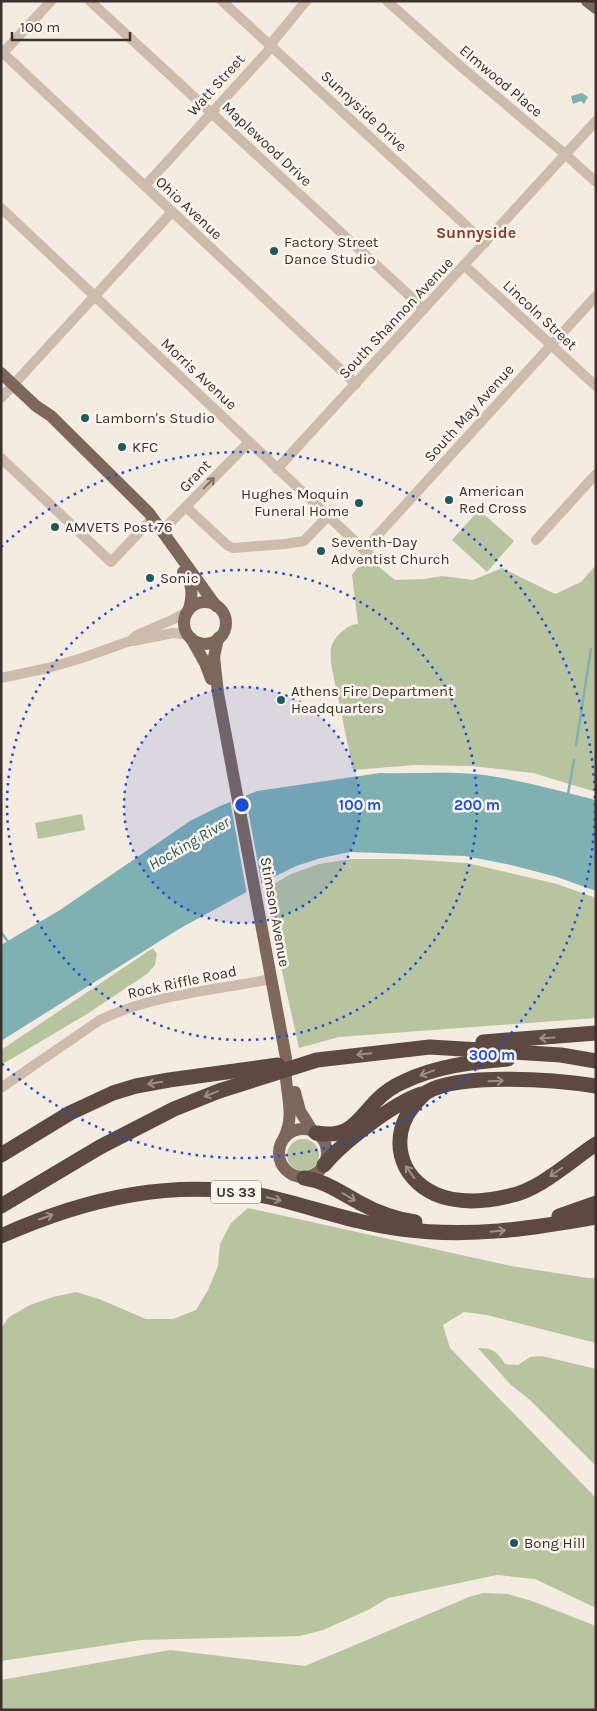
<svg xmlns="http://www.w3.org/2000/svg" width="597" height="1711" viewBox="0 0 597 1711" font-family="Karla,sans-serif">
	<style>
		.green { fill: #b8c4a0 }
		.water { fill: #7fb0b2 }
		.pier { fill: #f4ebe1 }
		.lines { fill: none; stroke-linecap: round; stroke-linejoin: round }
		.stream { stroke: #7fb0b2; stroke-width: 2.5 }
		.minor { stroke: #cdbbac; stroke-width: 10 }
		.major { stroke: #7d675c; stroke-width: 12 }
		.highway { stroke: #5c4a42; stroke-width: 15 }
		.oneway { stroke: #7d6f65 }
		.oneway2 { stroke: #9c8e87 }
		.ring { fill: none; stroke: #1d4ed8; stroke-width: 2.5; stroke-dasharray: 2.5 5 }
		.poi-dot { fill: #1f5a5e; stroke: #fbf5ee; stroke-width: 2 }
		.labels { text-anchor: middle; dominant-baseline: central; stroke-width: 5; stroke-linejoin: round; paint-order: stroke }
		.shield { fill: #fbf5ee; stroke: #756b66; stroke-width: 1 }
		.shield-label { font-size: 14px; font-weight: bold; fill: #3b302b }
		.street-label { font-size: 15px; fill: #3b302b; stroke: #fbf5ee }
		.poi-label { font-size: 15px; fill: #3b302b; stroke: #fbf5ee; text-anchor: start }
		.neighbourhood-label { font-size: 16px; font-weight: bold; fill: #8c3b22; stroke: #fbf5ee }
		.water-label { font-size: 16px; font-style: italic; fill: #1f5a5e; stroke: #fbf5ee }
		.centre { fill: #1d4ed8; stroke: #fbf5ee; stroke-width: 2.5 }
		.ring-label { font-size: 15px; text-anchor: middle; font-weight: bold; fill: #1d4ed8; stroke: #fbf5ee; stroke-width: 5; stroke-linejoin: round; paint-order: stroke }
	</style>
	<rect width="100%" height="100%" fill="#f4ebe1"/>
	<!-- green -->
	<g class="green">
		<path d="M 479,510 L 514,541 L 487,572 L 452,540 Z"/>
		<path d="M 373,562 L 395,580 L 424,579 L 442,576 L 473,580 L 502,568 L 555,594 L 581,582 L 596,565 L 596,792 L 533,773 L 472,766 L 415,765 L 353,770 L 331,664 C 331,659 330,652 331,648 C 334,637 347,624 358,624 L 352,575 L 357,568 Z"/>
		<path d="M 82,814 L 85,830 L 38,839 L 35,823 Z"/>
		<path d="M 351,859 L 403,859 L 467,863 L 557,884 L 596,898 L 596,1018 L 339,1037 L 299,1048 L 264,890 L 291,874 L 319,864 Z"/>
		<path d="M 153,948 L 157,954 L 155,965 L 147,974 L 87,1014 L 1,1065 L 1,1050 Z"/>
		<circle cx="303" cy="1155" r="16"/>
		<path d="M 248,1208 L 511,1266 L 588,1278 L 596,1278 L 596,1343 L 487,1315 L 464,1312 L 443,1325 L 450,1348 L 596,1498 L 596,1608 L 535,1579 L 497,1575 L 388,1598 L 368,1610 L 323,1630 L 300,1636 L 141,1640 L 1,1661 L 1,1328 L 9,1317 L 30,1305 L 53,1297 L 76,1292 L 99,1299 L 146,1319 L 173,1319 L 196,1310 L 208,1290 L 218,1266 L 220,1244 L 231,1223 Z"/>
		<path d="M 478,1348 C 494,1348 497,1352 505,1364 L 518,1365 L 530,1357 L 542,1356 L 596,1369 L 596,1466 L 530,1400 L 511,1385 Z"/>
		<path d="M 483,1593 L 508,1594 L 532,1601 L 596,1626 L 596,1710 L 1,1710 L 1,1680 L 170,1650 L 305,1666 L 469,1597 Z"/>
	</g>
	<!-- water -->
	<g class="water">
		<path d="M 582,93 L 588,97 L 584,104 L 581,101 L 573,104 L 571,96 Z"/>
		<path d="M 380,773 C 415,774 450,771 484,775 C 522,780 559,791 596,800 L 596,891 L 557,877 L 511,865 L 465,856 L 350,852 L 321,858 L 296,866 L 270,879 L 179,929 L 1,1041 L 1,945 L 60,910 L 190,821 L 220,806 L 257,791 Z"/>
	</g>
	<!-- pier -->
	<path class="pier" d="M 245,793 L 262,886 L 247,895 L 230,800 Z"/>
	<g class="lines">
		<!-- stream -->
		<g class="stream">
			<path d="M 576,745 L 591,649"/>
			<path d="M 568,794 L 574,760"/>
			<path d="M 1,932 L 9,943"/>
		</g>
		<!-- minor -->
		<g class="minor">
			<path d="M 90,1 L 424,309"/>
			<path d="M 222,1 L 485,243"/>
			<path d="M 387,1 L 459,65 L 565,154 L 596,182"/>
			<path d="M 3,53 L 356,384"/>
			<path d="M 1,55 L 51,1"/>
			<path d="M 145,186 L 268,51 L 274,40 L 306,1"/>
			<path d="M 1,208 L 376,561"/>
			<path d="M 465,266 L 596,386"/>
			<path d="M 1,398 L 172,212"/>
			<path d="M 1,458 L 111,562 L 148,523"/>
			<path d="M 277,469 L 596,121"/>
			<path d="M 186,507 L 227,545 L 233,548 L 285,544 L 304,541 L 328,516"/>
			<path d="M 163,530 L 249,442"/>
			<path d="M 536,540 L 596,474"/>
			<path d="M 364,550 L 596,296"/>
			<path d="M 133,641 L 173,633 L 189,635"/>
			<path d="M 1,678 L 48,668 L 82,658 L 130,641 L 137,635 L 174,619 L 187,612"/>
			<path d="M 1,1088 L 100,1020 C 150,995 216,990 271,979"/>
		</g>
		<!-- major -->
		<g class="major">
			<path d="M 587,1 L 596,8"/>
			<path d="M 1,373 L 36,406 L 51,416 L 149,513 L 216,606"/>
			<path d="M 183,572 C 193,584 193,594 189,609"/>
			<circle cx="205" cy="623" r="21"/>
			<path d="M 191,638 L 205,663 L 211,679"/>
			<path d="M 218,638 L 214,657 L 218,693 L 286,1058 C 286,1065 285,1072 286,1079 C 288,1100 294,1118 284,1138"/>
			<path d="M 295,1092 L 300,1111 L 313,1132"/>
			<circle cx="303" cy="1153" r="24"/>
		</g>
		<!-- highway -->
		<g class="highway">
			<path d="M 483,1042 L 596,1033"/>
			<path d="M 596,1086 C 557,1080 461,1072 427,1092 C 422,1095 418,1101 414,1105 C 389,1136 398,1177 435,1194 C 458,1204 484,1202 509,1196 C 540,1190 570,1161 596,1144"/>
			<path d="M 316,1133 C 351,1139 357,1120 378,1099 C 385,1092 394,1086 403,1082 C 436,1066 472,1062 508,1059"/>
			<path d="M 1,1155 L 70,1113 L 113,1093 L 136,1086 L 169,1080 L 278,1065"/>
			<path d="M 324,1165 C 343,1142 394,1103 421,1094"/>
			<path d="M 304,1178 C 326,1181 341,1193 360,1203 C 378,1213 396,1219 415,1222"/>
			<path d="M 1,1206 L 100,1147 L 174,1109 L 219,1091 L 317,1060 L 430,1047 L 561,1055 L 596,1061"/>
			<path d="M 559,1216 L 596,1203"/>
			<path d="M 1,1236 C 86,1198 176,1177 269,1197 C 312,1207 358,1224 401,1229 C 468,1238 530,1229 596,1217"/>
		</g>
	</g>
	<!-- one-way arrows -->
	<defs><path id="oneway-shaft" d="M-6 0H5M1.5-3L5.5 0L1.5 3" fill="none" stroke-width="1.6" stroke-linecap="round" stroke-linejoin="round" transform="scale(1.25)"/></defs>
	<use class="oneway" href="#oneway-shaft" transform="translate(209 483) rotate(-46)"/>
	<g class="oneway2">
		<use href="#oneway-shaft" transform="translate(547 1038) rotate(176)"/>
		<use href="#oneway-shaft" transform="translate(364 1054) rotate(174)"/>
		<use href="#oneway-shaft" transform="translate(427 1073) rotate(160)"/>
		<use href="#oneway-shaft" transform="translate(496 1081) rotate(-2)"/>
		<use href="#oneway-shaft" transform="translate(155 1083) rotate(170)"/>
		<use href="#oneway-shaft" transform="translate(211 1094) rotate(158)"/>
		<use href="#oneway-shaft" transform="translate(410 1172) rotate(-125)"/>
		<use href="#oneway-shaft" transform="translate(556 1172) rotate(145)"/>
		<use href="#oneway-shaft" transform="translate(349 1197) rotate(31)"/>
		<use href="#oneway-shaft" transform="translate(274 1199) rotate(13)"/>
		<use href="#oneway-shaft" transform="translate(46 1217) rotate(-19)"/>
		<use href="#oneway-shaft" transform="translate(498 1231) rotate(-6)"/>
	</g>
	<!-- distance rings -->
	<circle cx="242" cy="805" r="118" fill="#1d4ed8" fill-opacity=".12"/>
	<g class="ring">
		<circle cx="242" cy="805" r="118"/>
		<circle cx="242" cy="805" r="235"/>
		<path d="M1 547A353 353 0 1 1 1 1063"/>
	</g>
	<!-- markers -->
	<g class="poi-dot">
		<circle cx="274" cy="251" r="5"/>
		<circle cx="85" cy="418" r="5"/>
		<circle cx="122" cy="447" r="5"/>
		<circle cx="449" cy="500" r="5"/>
		<circle cx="359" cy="503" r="5"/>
		<circle cx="55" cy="527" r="5"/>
		<circle cx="321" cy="551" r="5"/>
		<circle cx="150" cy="578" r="5"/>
		<circle cx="281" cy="700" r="5"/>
		<circle cx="514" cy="1543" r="5"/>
	</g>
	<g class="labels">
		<!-- shield labels -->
		<rect class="shield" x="211" y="1180.5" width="50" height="23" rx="4"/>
		<g class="shield-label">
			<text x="236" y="1192">US 33</text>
		</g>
		<!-- street labels -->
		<g class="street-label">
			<text transform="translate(501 81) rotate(40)">Elmwood Place</text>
			<text transform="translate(216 85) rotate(-48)">Watt Street</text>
			<text transform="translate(364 111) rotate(43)">Sunnyside Drive</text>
			<text transform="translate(267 144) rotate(43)">Maplewood Drive</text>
			<text transform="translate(189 208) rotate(43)">Ohio Avenue</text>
			<text transform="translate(540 315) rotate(43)">Lincoln Street</text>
			<text transform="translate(396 318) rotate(-47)">South Shannon Avenue</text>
			<text transform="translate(199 374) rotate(43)">Morris Avenue</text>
			<text transform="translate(469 413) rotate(-48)">South May Avenue</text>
			<text transform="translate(195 476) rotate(-46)">Grant</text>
			<text transform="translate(275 912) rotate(80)">Stimson Avenue</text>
			<text transform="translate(182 982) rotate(-12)">Rock Riffle Road</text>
		</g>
		<!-- poi labels -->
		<g class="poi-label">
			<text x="284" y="242">Factory Street<tspan x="284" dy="17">Dance Studio</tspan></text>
			<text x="95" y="418">Lamborn's Studio</text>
			<text x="132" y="447">KFC</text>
			<text x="459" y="491">American<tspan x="459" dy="17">Red Cross</tspan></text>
			<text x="349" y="494" text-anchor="end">Hughes Moquin<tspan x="349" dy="17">Funeral Home</tspan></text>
			<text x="65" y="527">AMVETS Post 76</text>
			<text x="331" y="542">Seventh-Day<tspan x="331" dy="17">Adventist Church</tspan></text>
			<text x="160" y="578">Sonic</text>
			<text x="291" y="691">Athens Fire Department<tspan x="291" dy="17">Headquarters</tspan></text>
			<text x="524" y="1543">Bong Hill</text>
		</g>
		<!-- neighbourhood labels -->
		<g class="neighbourhood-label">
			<text x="476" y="232">Sunnyside</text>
		</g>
		<!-- water labels -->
		<g class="water-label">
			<text transform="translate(189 843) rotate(-30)">Hocking River</text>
		</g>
	</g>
	<circle cx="242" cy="805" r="8" class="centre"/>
	<g class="ring-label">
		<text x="360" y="810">100 m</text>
		<text x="477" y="810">200 m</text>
		<text x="492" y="1060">300 m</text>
	</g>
	<!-- border -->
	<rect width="597" height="1711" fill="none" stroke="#3b302b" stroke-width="5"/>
	<!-- scale -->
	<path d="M12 32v8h118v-8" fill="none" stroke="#3b302b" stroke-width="2.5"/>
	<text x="20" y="32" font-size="15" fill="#3b302b" stroke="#fbf5ee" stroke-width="4" paint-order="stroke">100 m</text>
</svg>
